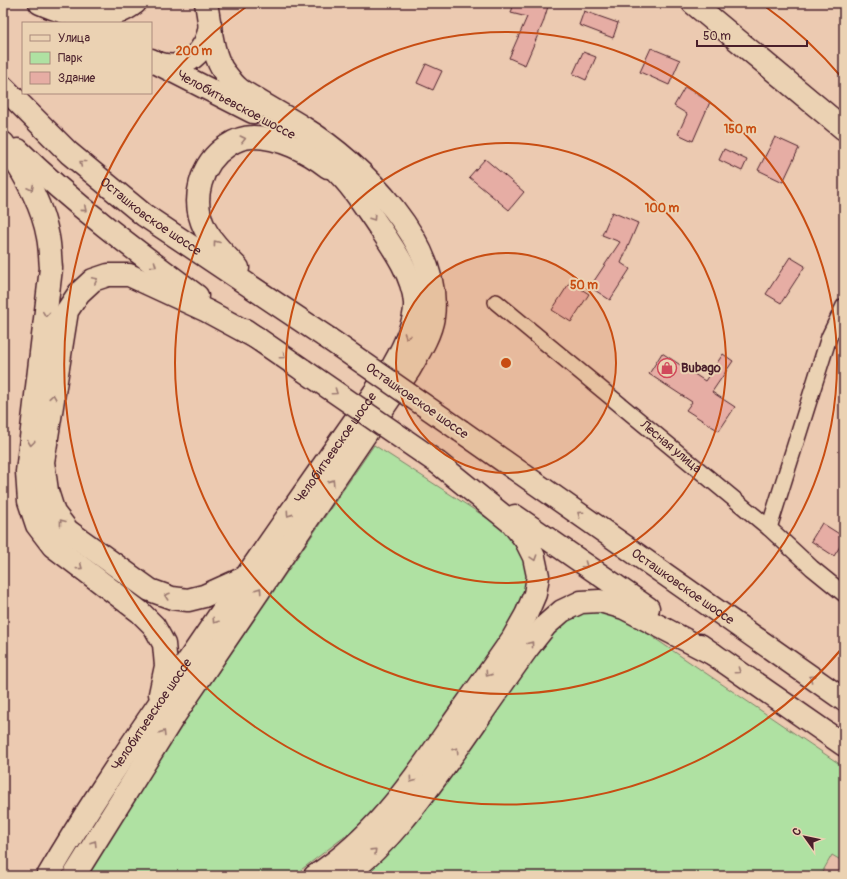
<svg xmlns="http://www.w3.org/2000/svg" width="847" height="879" viewBox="0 0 847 879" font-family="Pangolin,sans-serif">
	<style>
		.built { fill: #e7beaa }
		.green { fill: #afe1a2; stroke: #7c8066 }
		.building { fill: #e6ada4; stroke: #4a1f2b }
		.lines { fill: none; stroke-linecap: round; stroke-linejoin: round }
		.street-casing { stroke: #4a1f2b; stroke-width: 18 }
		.secondary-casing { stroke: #4a1f2b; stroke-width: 25 }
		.street { stroke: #ebd2b3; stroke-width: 15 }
		.secondary { stroke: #ebd2b3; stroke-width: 22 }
		.secondary-bridge-casing { stroke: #4a1f2b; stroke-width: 25; stroke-linecap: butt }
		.secondary-bridge { stroke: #ebd2b3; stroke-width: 22 }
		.oneway { stroke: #9a786f }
		.ring { fill: none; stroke: #c84d12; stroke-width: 2 }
		.labels { text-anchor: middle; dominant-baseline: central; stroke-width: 4; stroke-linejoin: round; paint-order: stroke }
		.street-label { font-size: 13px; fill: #4a1f2b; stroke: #ebd2b3 }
		.poi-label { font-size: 13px; font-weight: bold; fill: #4a1f2b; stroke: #ebd2b3; text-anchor: start }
		.centre { fill: #c84d12; stroke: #ebd2b3; stroke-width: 2 }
		.ring-label { font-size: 12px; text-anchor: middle; font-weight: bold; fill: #c84d12; stroke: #ebd2b3; stroke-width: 4; stroke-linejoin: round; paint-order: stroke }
	</style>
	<rect width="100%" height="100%" fill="#eccab1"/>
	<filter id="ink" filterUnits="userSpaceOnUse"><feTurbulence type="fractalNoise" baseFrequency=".025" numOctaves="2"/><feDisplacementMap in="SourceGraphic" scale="8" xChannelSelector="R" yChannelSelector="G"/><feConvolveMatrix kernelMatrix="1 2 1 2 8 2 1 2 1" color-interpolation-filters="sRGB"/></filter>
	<g filter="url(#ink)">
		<!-- built -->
		<path class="built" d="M 832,855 L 844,862 L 844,876 L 820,876 Z"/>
		<!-- green -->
		<g class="green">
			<path d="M 374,445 L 504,529 L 524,560 L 528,586 L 511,627 L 373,815 L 293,876 L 86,876 L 139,788 Z"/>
			<path d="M 600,609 L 632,623 L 844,767 L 844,862 L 832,855 L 820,876 L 356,876 L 551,632 L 575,613 Z"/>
		</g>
		<!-- building -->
		<g class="building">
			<path d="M 514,3 L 549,3 L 543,23 L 525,65 L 509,58 L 527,17 L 511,13 Z"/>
			<path d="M 584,11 L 618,23 L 613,38 L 579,25 Z"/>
			<path d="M 651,48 L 680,60 L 669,85 L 640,72 Z"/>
			<path d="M 583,52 L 596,57 L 586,80 L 573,74 Z"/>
			<path d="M 426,64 L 442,71 L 433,90 L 417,83 Z"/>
			<path d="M 685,87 L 710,102 L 693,141 L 678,134 L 687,114 L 674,106 Z"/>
			<path d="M 775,137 L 799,148 L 783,182 L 758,170 Z"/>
			<path d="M 724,149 L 747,160 L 742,171 L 719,160 Z"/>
			<path d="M 485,159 L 524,192 L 509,210 L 469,177 Z"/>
			<path d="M 612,212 L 638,223 L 621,263 L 630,269 L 610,300 L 590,287 L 620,242 L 602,235 Z"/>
			<path d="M 790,257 L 805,266 L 781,303 L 766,294 Z"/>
			<path d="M 570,282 L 589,294 L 571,322 L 552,310 Z"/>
			<path d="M 662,353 L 705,381 L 723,354 L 733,361 L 712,392 L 735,407 L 719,431 L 686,410 L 692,402 L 649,374 Z"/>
			<path d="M 822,523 L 844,537 L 844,540 L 834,556 L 811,541 Z"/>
		</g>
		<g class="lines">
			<!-- street casing -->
			<g class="street-casing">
				<g id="street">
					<path id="s1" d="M 496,302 L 769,528 L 812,568 L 844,594"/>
					<path d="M 769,528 L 829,337 L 844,306"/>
				</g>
			</g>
			<!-- secondary casing -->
			<g class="secondary-casing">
				<g id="secondary">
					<path d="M 40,3 C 72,17 105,26 135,3"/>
					<path d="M 693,3 L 844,129"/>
					<path d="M 151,60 L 253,112"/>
					<path d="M 158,63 C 185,73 207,51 210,25"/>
					<path id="s2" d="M 3,87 L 69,153 L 144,215 L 326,337"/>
					<path d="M 3,143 C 23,171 42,203 48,237 C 50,247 50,258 51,268 L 27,472 L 29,501 L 37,525 L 53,546 L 140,612 L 154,626 L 164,644 L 166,666 L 160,694"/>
					<path d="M 18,150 C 73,204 135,250 197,296"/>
					<path d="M 238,268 C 227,257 212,243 205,229 C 190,200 201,163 227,146 C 234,141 244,137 253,137 C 279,137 307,151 328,167"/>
					<path d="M 245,330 L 303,370"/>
					<path id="s3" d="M 461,431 L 844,700"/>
					<path d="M 515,516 L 648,608"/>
					<path d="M 244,578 L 204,596 L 188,600 L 172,598 L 150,590 L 68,531 L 54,513 L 47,491 L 43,462 L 67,311 L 79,293 L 93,280 L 108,275 L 129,275 L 207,311 L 257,338"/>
					<path d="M 700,645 L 844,745"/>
					<path id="s4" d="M 48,876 C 88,807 133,742 178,676 C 248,572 321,469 393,366 C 402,350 416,322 415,303 C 413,273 389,242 373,218 C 364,205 355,191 344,179 C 336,170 327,161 318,153"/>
					<path d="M 74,876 L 174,716 L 409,370 C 418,354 430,336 433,317 C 443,245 361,163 304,128 C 287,117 269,108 252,97 C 247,94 241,91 237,87 C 232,83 229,77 225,73 C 212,57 210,23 206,3"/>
					<path d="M 315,876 C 371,840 409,787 446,733 C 468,702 491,670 513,638 L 526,615 L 535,594 L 538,576 L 534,557 L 525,539 L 512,523 L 438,463"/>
					<path d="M 345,876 C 392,841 425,793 459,746 C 482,713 504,681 527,649 L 546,625 L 562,611 L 581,602 L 600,601 L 624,608 L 713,654"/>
				</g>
			</g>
			<!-- street -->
			<use href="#street" class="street"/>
			<!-- secondary -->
			<use href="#secondary" class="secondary"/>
			<!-- secondary-bridge casing -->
			<g class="secondary-bridge-casing">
				<g id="secondary-bridge">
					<path d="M 326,337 L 461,431"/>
					<path d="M 303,370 L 438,463"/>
				</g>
			</g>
			<!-- secondary-bridge -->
			<use href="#secondary-bridge" class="secondary-bridge"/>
		</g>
		<!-- one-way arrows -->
		<defs><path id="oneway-chevron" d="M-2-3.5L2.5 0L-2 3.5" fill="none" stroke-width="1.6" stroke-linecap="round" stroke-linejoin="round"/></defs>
		<g class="oneway">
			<use href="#oneway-chevron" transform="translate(243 139) rotate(-14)"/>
			<use href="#oneway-chevron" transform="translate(82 163) rotate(-141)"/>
			<use href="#oneway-chevron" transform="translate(31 188) rotate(63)"/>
			<use href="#oneway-chevron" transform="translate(84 209) rotate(40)"/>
			<use href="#oneway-chevron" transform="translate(373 218) rotate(56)"/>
			<use href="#oneway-chevron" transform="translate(216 243) rotate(-127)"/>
			<use href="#oneway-chevron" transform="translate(154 265) rotate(36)"/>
			<use href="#oneway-chevron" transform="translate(95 280) rotate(-27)"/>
			<use href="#oneway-chevron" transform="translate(46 314) rotate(97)"/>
			<use href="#oneway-chevron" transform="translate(407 336) rotate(110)"/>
			<use href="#oneway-chevron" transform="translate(283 356) rotate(35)"/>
			<use href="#oneway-chevron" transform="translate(335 392) rotate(35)"/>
			<use href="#oneway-chevron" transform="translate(53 397) rotate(-81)"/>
			<use href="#oneway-chevron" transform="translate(31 443) rotate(97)"/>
			<use href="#oneway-chevron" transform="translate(332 482) rotate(-56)"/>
			<use href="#oneway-chevron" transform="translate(289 514) rotate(125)"/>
			<use href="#oneway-chevron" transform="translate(580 514) rotate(-145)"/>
			<use href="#oneway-chevron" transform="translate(62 522) rotate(-128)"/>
			<use href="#oneway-chevron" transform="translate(534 558) rotate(72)"/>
			<use href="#oneway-chevron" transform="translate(585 565) rotate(35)"/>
			<use href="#oneway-chevron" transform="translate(80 567) rotate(37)"/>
			<use href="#oneway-chevron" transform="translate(259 590) rotate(-56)"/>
			<use href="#oneway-chevron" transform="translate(167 596) rotate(-161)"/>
			<use href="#oneway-chevron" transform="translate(215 621) rotate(124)"/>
			<use href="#oneway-chevron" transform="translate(531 644) rotate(-52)"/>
			<use href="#oneway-chevron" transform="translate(738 671) rotate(35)"/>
			<use href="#oneway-chevron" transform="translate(488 674) rotate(125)"/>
			<use href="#oneway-chevron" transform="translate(812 678) rotate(-145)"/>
			<use href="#oneway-chevron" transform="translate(163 733) rotate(-58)"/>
			<use href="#oneway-chevron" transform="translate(456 750) rotate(-55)"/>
			<use href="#oneway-chevron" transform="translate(412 780) rotate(126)"/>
			<use href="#oneway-chevron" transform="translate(94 843) rotate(-58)"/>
			<use href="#oneway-chevron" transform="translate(374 851) rotate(-44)"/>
		</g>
	</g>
	<!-- distance rings -->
	<circle cx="506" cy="363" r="110" fill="#c84d12" fill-opacity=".12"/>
	<g class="ring">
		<circle cx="506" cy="363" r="110"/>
		<circle cx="506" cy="363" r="220"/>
		<circle cx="506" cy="363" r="331"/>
		<path d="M844 646A441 441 0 1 1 250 4M762 4A441 441 0 0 1 844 80"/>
	</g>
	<!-- icons -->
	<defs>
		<g id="shop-ring" transform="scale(1)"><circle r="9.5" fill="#ebd2b3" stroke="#d1495b" stroke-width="1.5"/><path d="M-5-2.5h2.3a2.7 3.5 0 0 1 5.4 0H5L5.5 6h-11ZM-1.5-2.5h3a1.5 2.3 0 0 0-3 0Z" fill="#d1495b"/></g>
	</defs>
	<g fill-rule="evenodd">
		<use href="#shop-ring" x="667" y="368"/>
	</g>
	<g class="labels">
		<!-- street labels -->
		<g class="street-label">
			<text transform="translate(236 105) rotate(28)">Челобитьевское шоссе</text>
			<text stroke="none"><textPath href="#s2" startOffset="197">Осташковское шоссе</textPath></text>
			<text transform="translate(417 401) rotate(35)">Осташковское шоссе</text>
			<text stroke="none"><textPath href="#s1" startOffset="227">Лесная улица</textPath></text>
			<text stroke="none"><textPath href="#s4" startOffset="516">Челобитьевское шоссе</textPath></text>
			<text stroke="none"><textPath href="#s3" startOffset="271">Осташковское шоссе</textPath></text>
			<text stroke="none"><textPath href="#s4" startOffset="192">Челобитьевское шоссе</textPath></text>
		</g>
		<!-- poi labels -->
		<g class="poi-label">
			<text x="681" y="368">Bubago</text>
		</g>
	</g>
	<circle cx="506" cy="363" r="6" class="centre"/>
	<g class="ring-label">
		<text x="194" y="55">200 m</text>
		<text x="740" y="133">150 m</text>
		<text x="662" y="212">100 m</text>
		<text x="584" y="289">50 m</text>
	</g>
	<!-- margin -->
	<rect width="847" height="879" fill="none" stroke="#ebd2b3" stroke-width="16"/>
	<rect x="8" y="8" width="831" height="863" fill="none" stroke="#4a1f2b" stroke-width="1.5" filter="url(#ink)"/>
	<!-- legend -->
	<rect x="22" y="22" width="130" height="72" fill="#ebd2b3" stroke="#ab8a7d"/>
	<rect x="30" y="35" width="20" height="6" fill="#ebd2b3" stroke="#ab8a7d"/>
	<text x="58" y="42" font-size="12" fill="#4a1f2b">Улица</text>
	<rect x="30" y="52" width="20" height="12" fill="#afe1a2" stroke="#ab8a7d"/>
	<text x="58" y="62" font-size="12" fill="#4a1f2b">Парк</text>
	<rect x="30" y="72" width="20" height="12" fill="#e6ada4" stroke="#ab8a7d"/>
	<text x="58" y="82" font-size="12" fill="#4a1f2b">Здание</text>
	<!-- north arrow -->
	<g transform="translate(805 837) rotate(303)" stroke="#ebd2b3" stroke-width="3" paint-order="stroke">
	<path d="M0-3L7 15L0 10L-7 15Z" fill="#4a1f2b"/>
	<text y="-6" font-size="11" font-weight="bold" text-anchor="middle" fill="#4a1f2b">С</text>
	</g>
	<!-- scale -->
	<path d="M697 40v6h110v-6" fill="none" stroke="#4a1f2b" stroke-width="2"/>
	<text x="703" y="40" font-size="12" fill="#4a1f2b" stroke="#ebd2b3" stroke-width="3" paint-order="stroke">50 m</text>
</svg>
